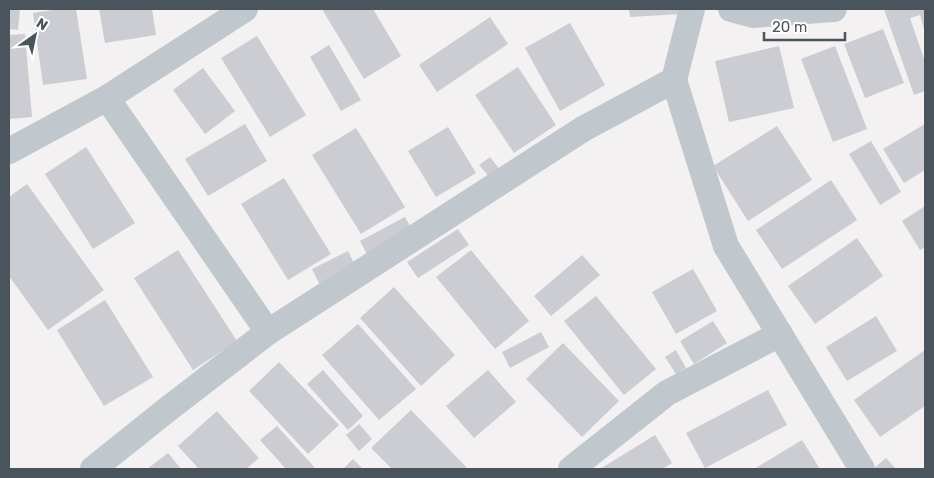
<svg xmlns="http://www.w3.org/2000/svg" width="934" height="478" viewBox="0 0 934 478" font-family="Rubik,sans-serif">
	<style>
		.building { fill: #cbcdd3 }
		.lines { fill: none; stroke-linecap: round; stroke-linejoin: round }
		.minor { stroke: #c0c8ce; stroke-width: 26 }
	</style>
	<rect width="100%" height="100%" fill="#f3f1f1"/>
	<!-- building -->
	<g class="building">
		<path d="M 9,9 L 20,9 L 18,30 L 9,29 Z"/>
		<path d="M 59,9 L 76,9 L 87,79 L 43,85 L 33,13 Z"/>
		<path d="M 99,9 L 152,9 L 156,35 L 105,43 Z"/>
		<path d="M 322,9 L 373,9 L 401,56 L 364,79 Z"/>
		<path d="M 629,9 L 681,9 L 681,14 L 630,17 Z"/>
		<path d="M 884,9 L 925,9 L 925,32 L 920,15 L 910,18 L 925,62 L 925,91 L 914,95 Z"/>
		<path d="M 490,17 L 508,44 L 437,92 L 419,65 Z"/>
		<path d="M 570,23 L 605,85 L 560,111 L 525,48 Z"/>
		<path d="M 883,29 L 904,83 L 865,98 L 844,44 Z"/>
		<path d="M 25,34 L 32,117 L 9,119 L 9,35 Z"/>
		<path d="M 257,36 L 306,115 L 270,137 L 221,58 Z"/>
		<path d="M 329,45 L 361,100 L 341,111 L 310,57 Z"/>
		<path d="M 779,46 L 794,108 L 729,122 L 715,61 Z"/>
		<path d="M 835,46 L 867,129 L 833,142 L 801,59 Z"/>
		<path d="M 518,67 L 556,125 L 514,153 L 475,95 Z"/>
		<path d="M 203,68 L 235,111 L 205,134 L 173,90 Z"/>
		<path d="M 245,124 L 267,161 L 208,196 L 185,159 Z"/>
		<path d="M 925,124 L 925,170 L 904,183 L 883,149 Z"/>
		<path d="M 777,126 L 812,180 L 748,221 L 713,166 Z"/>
		<path d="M 448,127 L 476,173 L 436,197 L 408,151 Z"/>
		<path d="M 356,128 L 405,207 L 361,234 L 312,155 Z"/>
		<path d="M 871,141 L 901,192 L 880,205 L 849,154 Z"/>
		<path d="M 86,147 L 135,223 L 93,249 L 45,174 Z"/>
		<path d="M 490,157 L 502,172 L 492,180 L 479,165 Z"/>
		<path d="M 284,178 L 331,254 L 288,280 L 241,204 Z"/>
		<path d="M 831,180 L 857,220 L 782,269 L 756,230 Z"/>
		<path d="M 27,184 L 104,290 L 48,330 L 9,276 L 9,197 Z"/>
		<path d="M 925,206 L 925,247 L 920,250 L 902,221 Z"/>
		<path d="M 405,217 L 415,235 L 370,260 L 360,241 Z"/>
		<path d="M 458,229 L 469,245 L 418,278 L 407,262 Z"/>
		<path d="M 857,238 L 883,276 L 815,324 L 788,286 Z"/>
		<path d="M 178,250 L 237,341 L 193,370 L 134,278 Z"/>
		<path d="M 471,250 L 529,321 L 495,349 L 436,277 Z"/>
		<path d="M 348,251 L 358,271 L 322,289 L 312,269 Z"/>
		<path d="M 582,255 L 600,275 L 551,316 L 534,296 Z"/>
		<path d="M 693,269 L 717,311 L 676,334 L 652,292 Z"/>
		<path d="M 394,287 L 455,355 L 421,386 L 360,318 Z"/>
		<path d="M 596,296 L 656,369 L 624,395 L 564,321 Z"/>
		<path d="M 105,300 L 153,377 L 104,406 L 57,330 Z"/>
		<path d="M 876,316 L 897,351 L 847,381 L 826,347 Z"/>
		<path d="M 713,321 L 727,343 L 694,364 L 680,341 Z"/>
		<path d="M 358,324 L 416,389 L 379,420 L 322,355 Z"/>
		<path d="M 541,332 L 549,347 L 510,368 L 502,352 Z"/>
		<path d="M 563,343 L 619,401 L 582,437 L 526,379 Z"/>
		<path d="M 676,350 L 686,368 L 676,374 L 665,357 Z"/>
		<path d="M 925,350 L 925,406 L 880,437 L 854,400 Z"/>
		<path d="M 279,362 L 339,425 L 308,454 L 249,391 Z"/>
		<path d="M 323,370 L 363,416 L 348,430 L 307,384 Z"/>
		<path d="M 488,370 L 516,402 L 474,438 L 446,406 Z"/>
		<path d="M 768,390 L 787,425 L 705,468 L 686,433 Z"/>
		<path d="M 411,410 L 468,469 L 392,469 L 371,448 Z"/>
		<path d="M 217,411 L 259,458 L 246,469 L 199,469 L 178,446 Z"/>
		<path d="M 359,424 L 372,439 L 359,451 L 346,435 Z"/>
		<path d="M 277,426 L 316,469 L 286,469 L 260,440 Z"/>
		<path d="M 655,435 L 672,463 L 662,469 L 600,469 Z"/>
		<path d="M 802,440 L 820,469 L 754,469 Z"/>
		<path d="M 168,453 L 181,469 L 147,469 Z"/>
		<path d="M 886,458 L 896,469 L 873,469 Z"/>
		<path d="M 353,459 L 363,469 L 343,469 Z"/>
	</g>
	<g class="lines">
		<!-- minor -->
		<g class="minor">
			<path d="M 731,9 L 753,15 L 834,9"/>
			<path d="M 674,80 L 726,246 L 862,469"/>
			<path d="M 107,98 L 268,332"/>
			<path d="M 9,151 L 107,98 L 245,9"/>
			<path d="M 93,469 L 168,409 L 268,332 L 583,129 L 674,80 L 692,9"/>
			<path d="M 571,469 L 667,393 L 780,334"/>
		</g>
	</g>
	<!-- border -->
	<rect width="934" height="478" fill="none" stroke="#4a545d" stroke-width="20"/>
	<!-- north arrow -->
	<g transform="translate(35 35) rotate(33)" stroke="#ffffff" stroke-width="4" paint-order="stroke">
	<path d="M0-4L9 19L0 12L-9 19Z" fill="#4a545d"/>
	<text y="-8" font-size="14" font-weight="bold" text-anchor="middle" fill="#4a545d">N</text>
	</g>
	<!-- scale -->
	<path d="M764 32v8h81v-8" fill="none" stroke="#4a545d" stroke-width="2.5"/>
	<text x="772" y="32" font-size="15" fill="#4a545d" stroke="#ffffff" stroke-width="4" paint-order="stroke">20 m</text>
</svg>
